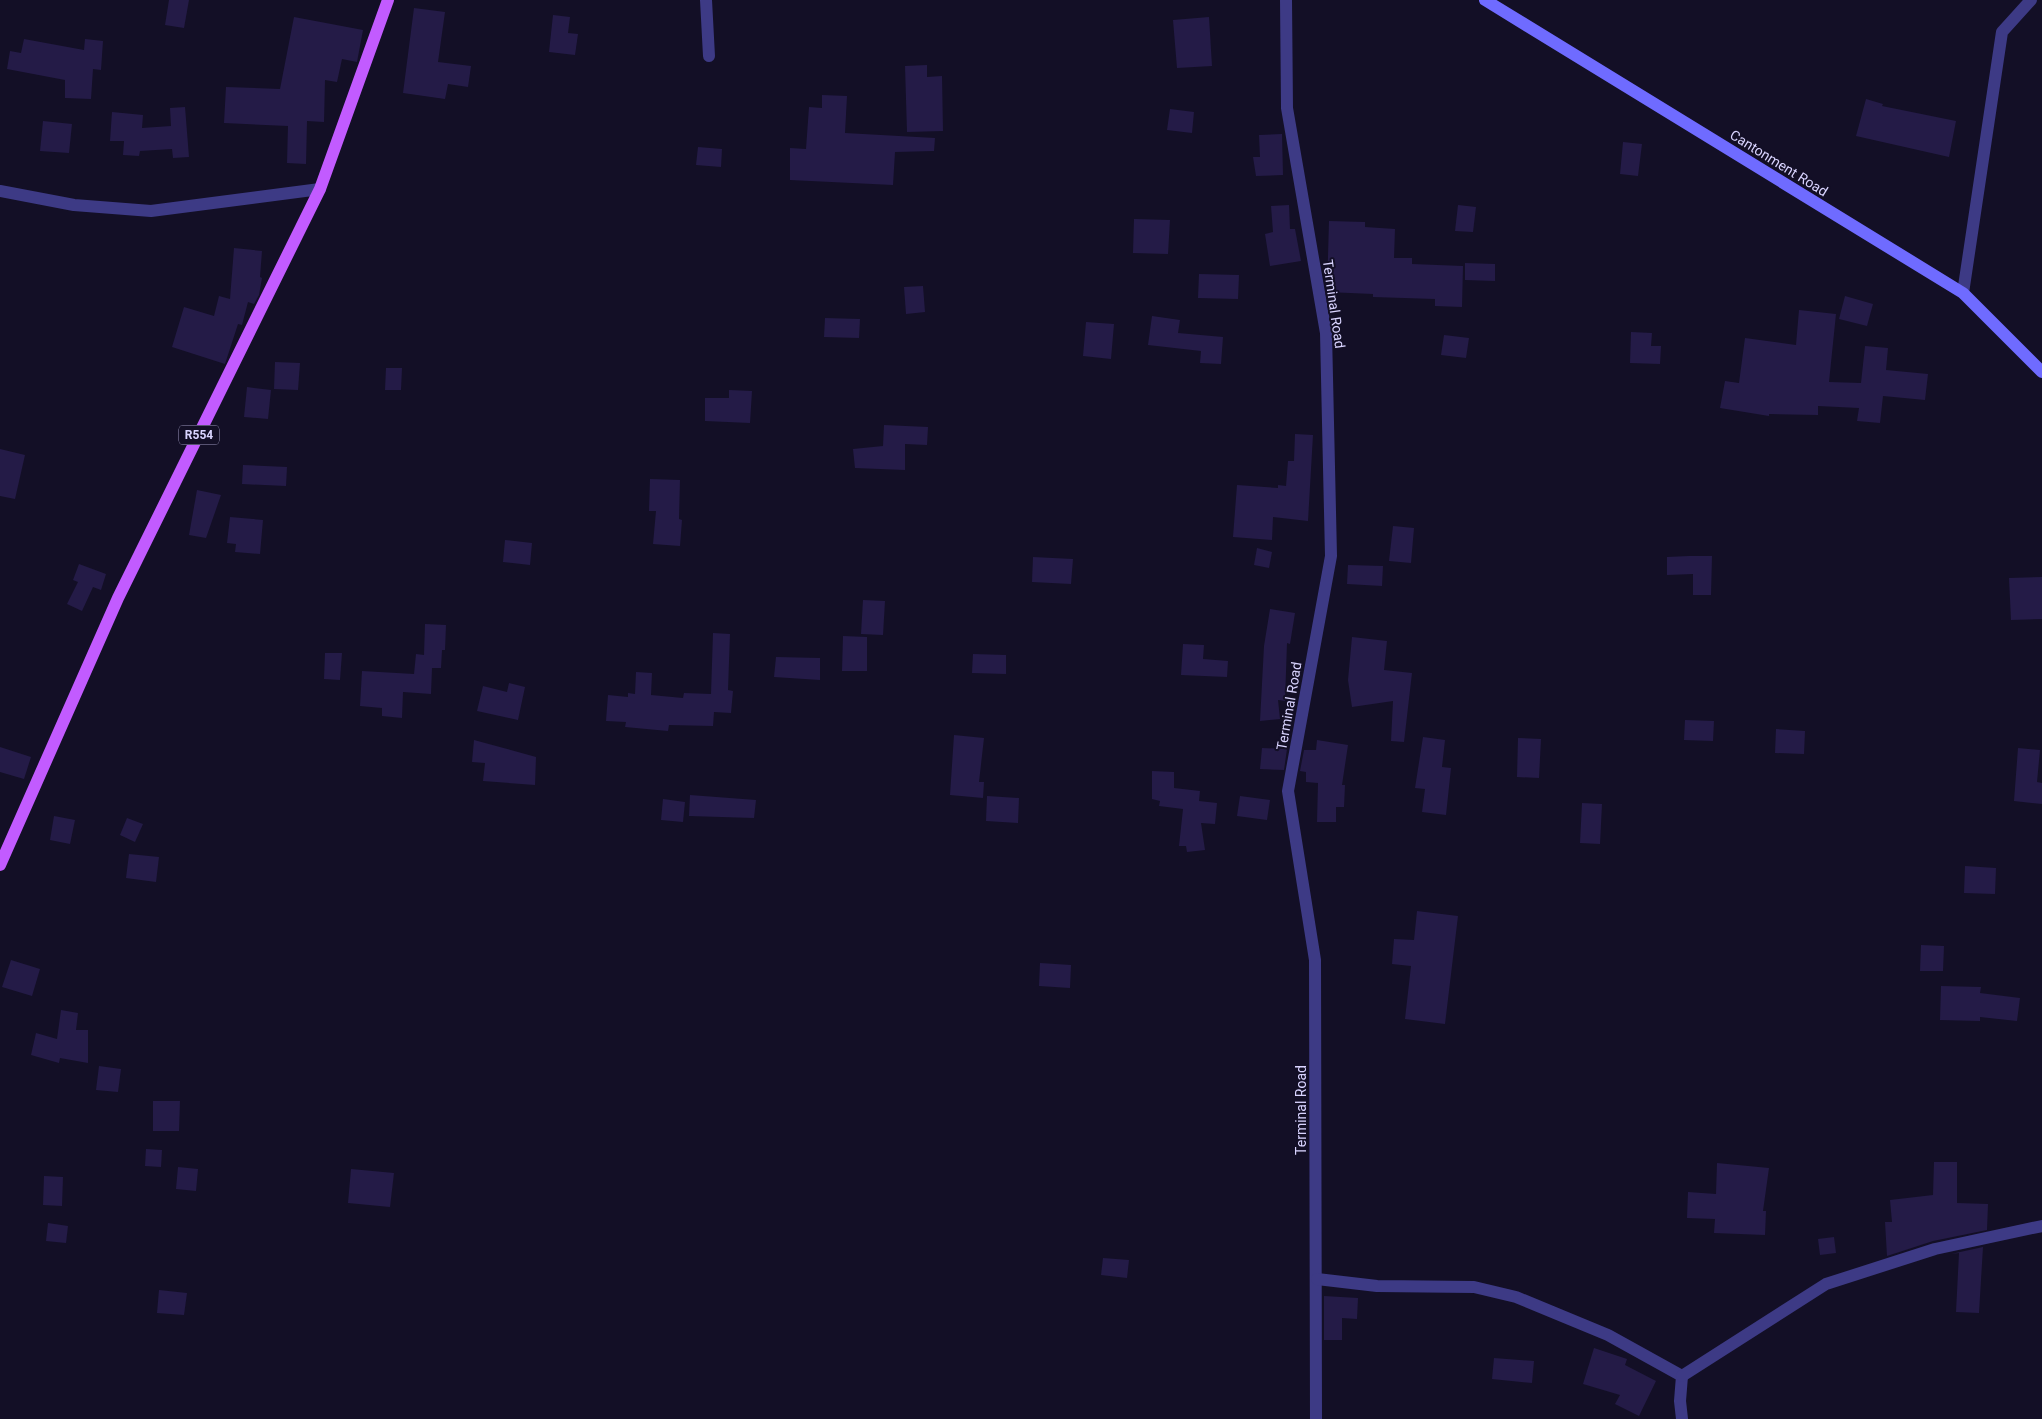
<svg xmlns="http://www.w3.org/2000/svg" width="2042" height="1419" viewBox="0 0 2042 1419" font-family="Roboto,sans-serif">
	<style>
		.building { fill: #241b47 }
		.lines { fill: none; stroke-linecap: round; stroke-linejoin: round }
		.street { stroke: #3d3a85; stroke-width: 12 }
		.secondary { stroke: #6f6bff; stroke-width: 12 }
		.primary { stroke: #c25bff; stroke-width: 12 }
		.labels { text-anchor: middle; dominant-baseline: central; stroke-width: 4; stroke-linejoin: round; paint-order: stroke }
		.shield { fill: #130f26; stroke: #9e99be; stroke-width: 1 }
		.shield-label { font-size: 12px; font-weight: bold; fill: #d9d4ff }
		.street-label { font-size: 14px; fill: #d9d4ff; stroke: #130f26 }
	</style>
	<rect width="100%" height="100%" fill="#130f26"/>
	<!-- building -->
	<g class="building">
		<path d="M 169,0 L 189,0 L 184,28 L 165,25 Z"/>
		<path d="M 414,8 L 445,12 L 438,62 L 471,66 L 468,87 L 448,84 L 445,99 L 403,93 Z"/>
		<path d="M 553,15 L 570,17 L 568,33 L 578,34 L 575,55 L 549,52 Z"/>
		<path d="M 294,17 L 363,30 L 357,62 L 342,59 L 337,82 L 325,80 L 324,122 L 307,121 L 306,164 L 287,163 L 288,126 L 224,123 L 226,87 L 280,89 Z"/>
		<path d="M 1209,17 L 1212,66 L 1177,68 L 1173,20 Z"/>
		<path d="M 24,39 L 84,50 L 85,39 L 103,41 L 101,70 L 93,69 L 91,99 L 65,98 L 65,80 L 7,69 L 10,51 L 21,53 Z"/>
		<path d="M 927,65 L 927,77 L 942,76 L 943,131 L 907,132 L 905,66 Z"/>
		<path d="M 822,95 L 847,96 L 845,133 L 935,138 L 934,151 L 895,152 L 893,185 L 790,180 L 790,148 L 806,149 L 809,107 L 822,108 Z"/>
		<path d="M 1866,99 L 1883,104 L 1882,106 L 1956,121 L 1949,157 L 1856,136 Z"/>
		<path d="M 185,107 L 189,157 L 173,158 L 172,149 L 140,151 L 139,156 L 123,155 L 124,141 L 110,141 L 112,112 L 143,115 L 142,128 L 171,126 L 170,108 Z"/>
		<path d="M 1170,109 L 1194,112 L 1192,133 L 1167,130 Z"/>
		<path d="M 43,121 L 72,124 L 69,153 L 40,151 Z"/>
		<path d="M 1282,134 L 1283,175 L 1256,176 L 1253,157 L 1260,157 L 1259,135 Z"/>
		<path d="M 1623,142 L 1642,144 L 1638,176 L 1620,174 Z"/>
		<path d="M 698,147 L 722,149 L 721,167 L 696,165 Z"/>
		<path d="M 1289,205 L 1290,229 L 1295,229 L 1301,261 L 1270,266 L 1265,234 L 1273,232 L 1271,206 Z"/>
		<path d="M 1458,205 L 1476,207 L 1473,232 L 1455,231 Z"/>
		<path d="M 1134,219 L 1170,220 L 1168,254 L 1133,253 Z"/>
		<path d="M 1329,221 L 1365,222 L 1365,227 L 1395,229 L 1394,258 L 1412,258 L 1412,264 L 1463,266 L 1462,307 L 1435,306 L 1435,299 L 1373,297 L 1373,294 L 1327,292 Z"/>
		<path d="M 234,248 L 262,251 L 260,277 L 262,278 L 259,295 L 254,304 L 248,302 L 242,325 L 238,324 L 225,364 L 172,347 L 184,307 L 214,316 L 219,296 L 230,299 Z"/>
		<path d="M 1465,263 L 1495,264 L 1495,281 L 1465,280 Z"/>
		<path d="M 1199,274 L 1239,275 L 1238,299 L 1198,298 Z"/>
		<path d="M 923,286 L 925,312 L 906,314 L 904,287 Z"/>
		<path d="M 1845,296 L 1873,304 L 1867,326 L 1839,319 Z"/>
		<path d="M 1799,310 L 1836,314 L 1829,382 L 1861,383 L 1865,346 L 1888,348 L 1886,370 L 1928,374 L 1925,400 L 1883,396 L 1880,423 L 1857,421 L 1859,408 L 1818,406 L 1818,415 L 1769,414 L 1769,416 L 1720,408 L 1725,381 L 1739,383 L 1745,338 L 1796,345 Z"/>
		<path d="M 1152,316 L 1180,320 L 1178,333 L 1223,337 L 1221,364 L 1200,363 L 1201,351 L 1148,345 Z"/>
		<path d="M 825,318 L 860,319 L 859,338 L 824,337 Z"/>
		<path d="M 1086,322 L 1114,324 L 1111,359 L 1083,356 Z"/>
		<path d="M 1631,332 L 1652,333 L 1651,346 L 1661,346 L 1660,364 L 1630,363 Z"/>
		<path d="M 1444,335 L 1469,338 L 1466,358 L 1441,355 Z"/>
		<path d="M 275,362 L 300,363 L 298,390 L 274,389 Z"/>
		<path d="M 386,368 L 402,368 L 401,390 L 385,390 Z"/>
		<path d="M 247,387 L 271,390 L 268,419 L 244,417 Z"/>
		<path d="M 729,390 L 752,391 L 750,423 L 705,421 L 705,398 L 729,398 Z"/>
		<path d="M 884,425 L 928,427 L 927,445 L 905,444 L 905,470 L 855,468 L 853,449 L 883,446 Z"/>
		<path d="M 1295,434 L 1313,435 L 1308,521 L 1273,517 L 1272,540 L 1233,537 L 1237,485 L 1278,488 L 1278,485 L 1286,486 L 1288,461 L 1294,461 Z"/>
		<path d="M 0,449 L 25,455 L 15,499 L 0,496 Z"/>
		<path d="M 243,465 L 287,467 L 286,486 L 242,484 Z"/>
		<path d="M 650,479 L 680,480 L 679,519 L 682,520 L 680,546 L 653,544 L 656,511 L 649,511 Z"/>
		<path d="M 197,490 L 221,495 L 206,538 L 189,535 Z"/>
		<path d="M 230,517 L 263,520 L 260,554 L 235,552 L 236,544 L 227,543 Z"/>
		<path d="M 1393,526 L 1414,528 L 1411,563 L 1389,561 Z"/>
		<path d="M 505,540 L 532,543 L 530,565 L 503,562 Z"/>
		<path d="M 1257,548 L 1272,552 L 1269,568 L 1254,565 Z"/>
		<path d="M 1689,556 L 1712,556 L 1711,595 L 1693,595 L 1693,574 L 1667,575 L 1667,557 Z"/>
		<path d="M 1033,557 L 1073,559 L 1071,584 L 1032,582 Z"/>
		<path d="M 79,564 L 106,574 L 101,590 L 93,587 L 82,611 L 67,604 L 78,582 L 73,580 Z"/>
		<path d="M 1348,565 L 1383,566 L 1382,586 L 1347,584 Z"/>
		<path d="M 2042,577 L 2042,619 L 2011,620 L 2009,578 Z"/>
		<path d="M 863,600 L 885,601 L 883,635 L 861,634 Z"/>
		<path d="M 1270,609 L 1295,613 L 1290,644 L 1287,643 L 1285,701 L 1278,700 L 1280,719 L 1260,721 L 1264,646 Z"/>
		<path d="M 425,624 L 446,625 L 445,650 L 442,650 L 441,668 L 432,668 L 431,694 L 403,692 L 402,718 L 382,716 L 382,708 L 360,706 L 362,671 L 414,674 L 416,654 L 424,655 Z"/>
		<path d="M 713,633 L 730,634 L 728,690 L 733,691 L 731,713 L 714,712 L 713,726 L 669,725 L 668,731 L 625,727 L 626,722 L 606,721 L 608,695 L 628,697 L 628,693 L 635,694 L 636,672 L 652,673 L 651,695 L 683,698 L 684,693 L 711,694 Z"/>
		<path d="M 843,636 L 867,637 L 867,671 L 842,671 Z"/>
		<path d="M 1352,637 L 1387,641 L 1384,670 L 1412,673 L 1404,742 L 1391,741 L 1393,701 L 1352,707 L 1348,680 Z"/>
		<path d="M 1183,644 L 1204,645 L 1203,659 L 1228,661 L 1227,677 L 1181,675 Z"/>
		<path d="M 325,653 L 342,653 L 340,680 L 324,679 Z"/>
		<path d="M 973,654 L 1006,655 L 1006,674 L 972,673 Z"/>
		<path d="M 776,657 L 820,658 L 820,680 L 774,677 Z"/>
		<path d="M 509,683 L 525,687 L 518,720 L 477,711 L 483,686 L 507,692 Z"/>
		<path d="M 1685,720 L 1714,721 L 1713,741 L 1684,740 Z"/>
		<path d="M 1776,729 L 1805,731 L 1804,754 L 1775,753 Z"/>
		<path d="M 954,735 L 984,738 L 979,782 L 984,782 L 983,798 L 950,795 Z"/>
		<path d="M 1423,737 L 1445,740 L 1442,767 L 1451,768 L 1446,815 L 1422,812 L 1425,789 L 1415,788 Z"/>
		<path d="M 1518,738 L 1541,739 L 1539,778 L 1517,777 Z"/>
		<path d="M 474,740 L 536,757 L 535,785 L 483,781 L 485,763 L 472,762 Z"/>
		<path d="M 1317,740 L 1348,745 L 1342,785 L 1345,785 L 1344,807 L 1336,807 L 1336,822 L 1317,822 L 1318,783 L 1306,782 L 1306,772 L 1300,771 L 1304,750 L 1316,750 Z"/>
		<path d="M 0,747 L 31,757 L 24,779 L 0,772 Z"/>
		<path d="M 1262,748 L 1287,749 L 1284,770 L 1260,769 Z"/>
		<path d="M 2018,748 L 2040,750 L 2037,782 L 2042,783 L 2042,804 L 2014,801 Z"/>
		<path d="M 1152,771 L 1174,772 L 1174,788 L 1200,791 L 1199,801 L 1217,803 L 1215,824 L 1201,823 L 1205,850 L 1187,852 L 1186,846 L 1179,846 L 1183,809 L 1159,806 L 1160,801 L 1152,799 Z"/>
		<path d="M 690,795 L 756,800 L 754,818 L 689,816 Z"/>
		<path d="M 987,796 L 1019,798 L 1018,823 L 986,821 Z"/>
		<path d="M 1240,796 L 1270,800 L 1267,820 L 1237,816 Z"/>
		<path d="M 663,799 L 685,802 L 683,822 L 661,820 Z"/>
		<path d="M 1582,803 L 1602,804 L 1600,844 L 1580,843 Z"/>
		<path d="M 54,816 L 75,820 L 70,844 L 50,840 Z"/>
		<path d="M 127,818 L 143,824 L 135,842 L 120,835 Z"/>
		<path d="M 129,854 L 159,857 L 156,882 L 126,878 Z"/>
		<path d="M 1965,866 L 1996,868 L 1995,894 L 1964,893 Z"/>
		<path d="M 1417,911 L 1458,916 L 1445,1024 L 1405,1019 L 1411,966 L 1392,964 L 1394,939 L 1414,940 Z"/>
		<path d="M 1921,945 L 1944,946 L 1943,971 L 1920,971 Z"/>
		<path d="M 11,960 L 40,969 L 32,996 L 2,987 Z"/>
		<path d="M 1040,963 L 1071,965 L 1070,988 L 1039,986 Z"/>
		<path d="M 1941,986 L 1981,987 L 1980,993 L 2020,998 L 2017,1021 L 1980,1017 L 1980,1021 L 1940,1020 Z"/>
		<path d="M 61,1010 L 78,1013 L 76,1030 L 88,1030 L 88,1063 L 60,1058 L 59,1063 L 31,1055 L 36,1033 L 57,1039 Z"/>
		<path d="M 99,1066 L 121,1069 L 118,1092 L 96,1090 Z"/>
		<path d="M 153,1101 L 180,1101 L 179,1131 L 153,1131 Z"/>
		<path d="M 146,1149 L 162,1150 L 161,1167 L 145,1166 Z"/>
		<path d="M 1934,1162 L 1957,1162 L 1957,1203 L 1988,1204 L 1987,1230 L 1933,1241 L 1887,1256 L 1885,1222 L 1892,1222 L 1890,1200 L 1933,1195 Z"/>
		<path d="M 1717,1163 L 1769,1168 L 1763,1211 L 1766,1211 L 1765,1235 L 1714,1233 L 1715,1219 L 1687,1218 L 1688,1192 L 1716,1194 Z"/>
		<path d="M 178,1167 L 198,1169 L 196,1191 L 176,1189 Z"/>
		<path d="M 351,1169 L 394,1173 L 390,1207 L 348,1203 Z"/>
		<path d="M 44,1176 L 63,1177 L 62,1206 L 43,1205 Z"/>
		<path d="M 48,1223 L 68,1226 L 66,1243 L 46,1241 Z"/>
		<path d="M 1834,1237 L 1836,1253 L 1820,1255 L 1818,1239 Z"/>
		<path d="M 1983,1247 L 1979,1313 L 1956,1312 L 1959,1253 L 1951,1254 Z"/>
		<path d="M 1103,1258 L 1129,1260 L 1127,1278 L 1101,1275 Z"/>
		<path d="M 159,1290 L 187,1293 L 184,1315 L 157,1313 Z"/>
		<path d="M 1324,1296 L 1358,1298 L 1357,1319 L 1342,1318 L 1342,1340 L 1324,1340 Z"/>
		<path d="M 1594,1348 L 1627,1359 L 1625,1365 L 1656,1381 L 1639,1416 L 1615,1404 L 1620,1395 L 1583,1384 Z"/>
		<path d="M 1494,1358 L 1534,1361 L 1532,1383 L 1492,1379 Z"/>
	</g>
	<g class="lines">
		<!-- street -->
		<g class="street">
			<path d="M 706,0 L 709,56"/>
			<path d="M 1286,0 L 1287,108 L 1326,333 L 1331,556 L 1288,791 L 1315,960 L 1316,1419"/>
			<path d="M 0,191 L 74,205 L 151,211 L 320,189"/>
			<path d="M 1963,293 L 2002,32 L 2031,0"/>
			<path d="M 1317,1279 L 1377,1286 L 1474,1287 L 1516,1297 L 1608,1335 L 1682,1376 L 1680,1401 L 1682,1419"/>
			<path d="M 1682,1376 L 1826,1284 L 1935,1249 L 2042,1226"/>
		</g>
		<!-- secondary -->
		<path class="secondary" d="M 1485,0 L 1963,293 L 2042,372"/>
		<!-- primary -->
		<path class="primary" d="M 0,865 L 118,598 L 320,189 L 388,0"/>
	</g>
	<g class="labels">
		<!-- shield labels -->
		<rect class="shield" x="179" y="425.5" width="40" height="19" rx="4"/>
		<g class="shield-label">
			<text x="199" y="435">R554</text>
		</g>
		<!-- street labels -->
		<g class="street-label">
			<text transform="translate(1779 163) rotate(32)">Cantonment Road</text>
			<text transform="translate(1334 304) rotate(82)">Terminal Road</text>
			<text transform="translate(1289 706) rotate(-80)">Terminal Road</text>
			<text transform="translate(1301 1110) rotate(-90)">Terminal Road</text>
		</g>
	</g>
</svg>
